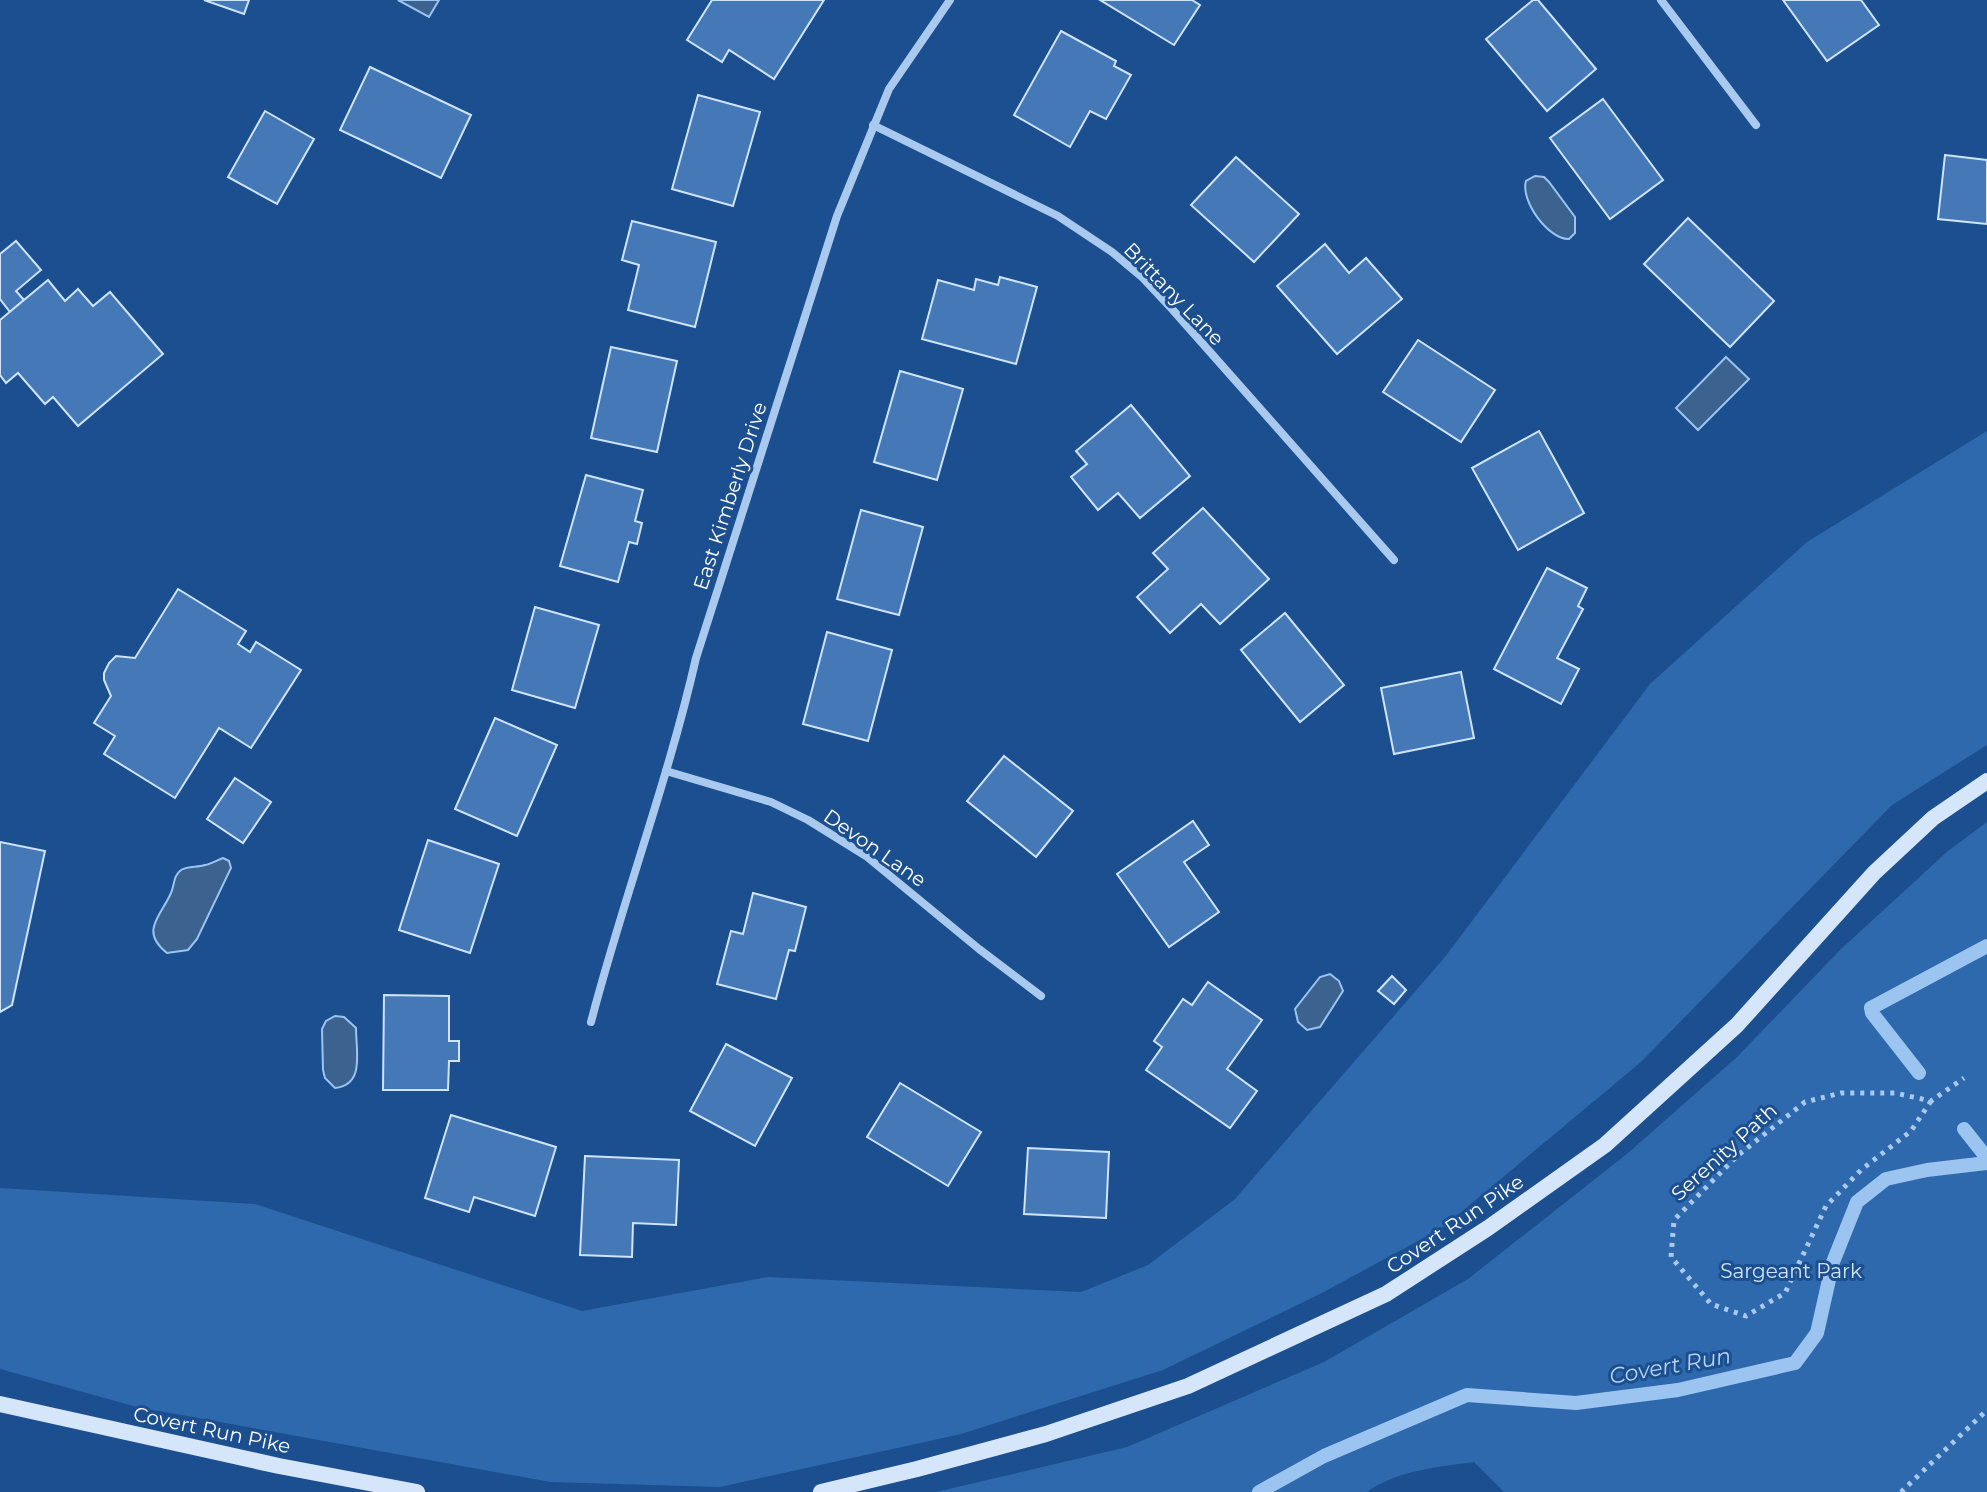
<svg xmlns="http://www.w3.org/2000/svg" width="1987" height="1492" viewBox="0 0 1987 1492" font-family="Montserrat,sans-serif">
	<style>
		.green { fill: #2e69ad }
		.water { fill: #3c6290; stroke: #9cc4f0; stroke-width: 2 }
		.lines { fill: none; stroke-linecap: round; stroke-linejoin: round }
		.stream { stroke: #9cc4f0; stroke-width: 14 }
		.building { fill: #4478b7; stroke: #cfe3fa; stroke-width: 2 }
		.path { stroke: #a9c9ee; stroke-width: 5; stroke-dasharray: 4 6; stroke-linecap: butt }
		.street { stroke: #a9c9ee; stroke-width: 8 }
		.secondary { stroke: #d6e6fa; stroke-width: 16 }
		.labels { text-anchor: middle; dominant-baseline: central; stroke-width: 6; stroke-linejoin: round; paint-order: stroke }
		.street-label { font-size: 20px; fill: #fff; stroke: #1b4f8f }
		.park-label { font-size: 20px; fill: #cfe3fa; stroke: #1b4f8f }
		.water-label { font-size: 22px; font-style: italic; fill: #b5d3f5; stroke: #1b4f8f }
	</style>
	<rect width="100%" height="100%" fill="#1b4f8f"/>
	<!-- green -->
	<g class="green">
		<path d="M 1987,431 L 1987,745 L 1892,805 L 1641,1062 L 1442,1228 L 1320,1294 L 1163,1370 L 961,1434 L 720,1487 L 550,1482 L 137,1407 L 0,1369 L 0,1188 L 255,1204 L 582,1311 L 768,1277 L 1081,1292 L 1148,1265 L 1235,1199 L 1445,957 L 1650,684 L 1807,542 Z"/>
		<path d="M 1987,822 L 1987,1492 L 1504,1492 L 1474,1462 C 1438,1467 1398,1470 1367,1492 L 936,1492 L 1127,1447 L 1324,1362 L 1468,1279 L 1628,1153 L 1737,1057 L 1840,950 L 1948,851 Z"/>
	</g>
	<!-- water -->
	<g class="water">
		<path d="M 398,0 L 439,0 L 429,17 Z"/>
		<path d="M 1535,176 L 1544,177 L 1549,182 L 1575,217 L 1575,233 L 1569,239 C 1549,240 1520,201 1526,181 Z"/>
		<path d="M 1726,357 L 1749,379 L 1698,430 L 1676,408 Z"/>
		<path d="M 223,858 L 229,861 L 231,868 L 197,939 L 188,950 L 167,953 C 139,931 161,916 171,893 C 175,884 173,876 181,870 C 189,865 197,868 205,865 C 211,864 217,860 223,858 Z"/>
		<path d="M 1330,974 L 1339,981 L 1343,991 L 1320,1027 L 1307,1030 L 1298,1022 L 1295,1009 L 1320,977 Z"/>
		<path d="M 335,1016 L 344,1017 L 356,1028 C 356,1052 365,1085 335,1088 L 325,1078 L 323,1070 L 322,1029 L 326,1021 Z"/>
	</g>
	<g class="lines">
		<!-- stream -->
		<g class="stream">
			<path d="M 1919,1073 L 1872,1013 L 1871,1008 L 1987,946"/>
			<path d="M 1964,1129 L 1987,1158"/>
			<path d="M 1259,1492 L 1324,1456 L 1467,1395 L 1576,1403 L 1678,1390 L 1795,1363 L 1817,1333 L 1833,1262 L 1857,1202 L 1886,1179 L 1927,1170 L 1987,1163"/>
		</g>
	</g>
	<!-- building -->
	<g class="building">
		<path d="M 204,0 L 249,0 L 244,14 Z"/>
		<path d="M 712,0 L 824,0 L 774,79 L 729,50 L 722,62 L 687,40 Z"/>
		<path d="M 1100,0 L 1192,0 L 1200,5 L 1174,45 Z"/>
		<path d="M 1533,0 L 1538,0 L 1596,69 L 1547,111 L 1486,39 Z"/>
		<path d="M 1783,0 L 1861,0 L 1879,25 L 1827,61 Z"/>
		<path d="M 1061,31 L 1116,61 L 1114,66 L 1131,75 L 1106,119 L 1090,111 L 1070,147 L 1014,115 Z"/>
		<path d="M 370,67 L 471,115 L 441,178 L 340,130 Z"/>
		<path d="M 698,95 L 760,112 L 733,206 L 672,189 Z"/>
		<path d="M 1603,99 L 1663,180 L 1610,219 L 1550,138 Z"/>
		<path d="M 265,111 L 314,139 L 277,204 L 228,177 Z"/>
		<path d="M 1945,155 L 1987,160 L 1987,224 L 1938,219 Z"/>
		<path d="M 1236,157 L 1299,214 L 1254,262 L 1191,205 Z"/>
		<path d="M 1688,218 L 1774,301 L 1730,347 L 1644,264 Z"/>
		<path d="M 632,221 L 716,242 L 695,327 L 628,310 L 639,265 L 622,260 Z"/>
		<path d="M 16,241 L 41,270 L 16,291 L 24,300 L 10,312 L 0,299 L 0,254 Z"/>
		<path d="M 1325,244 L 1349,273 L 1366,258 L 1402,299 L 1337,354 L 1277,286 Z"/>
		<path d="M 1000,277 L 1037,287 L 1016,364 L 922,339 L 938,280 L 974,290 L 976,279 L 998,285 Z"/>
		<path d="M 48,280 L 65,301 L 78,289 L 93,306 L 110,292 L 163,354 L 78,426 L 53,397 L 45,404 L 18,373 L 6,383 L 0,375 L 0,320 Z"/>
		<path d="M 1418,340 L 1495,390 L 1461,442 L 1383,392 Z"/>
		<path d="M 611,347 L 677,361 L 657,452 L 591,438 Z"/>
		<path d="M 900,371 L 963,389 L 937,480 L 874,462 Z"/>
		<path d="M 1131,405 L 1190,476 L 1140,518 L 1118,493 L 1098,510 L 1071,477 L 1087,464 L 1076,451 Z"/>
		<path d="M 1539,431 L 1584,513 L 1518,550 L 1472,468 Z"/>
		<path d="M 586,475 L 643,490 L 635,521 L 642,523 L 637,544 L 629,542 L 618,582 L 560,566 Z"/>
		<path d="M 1203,508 L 1269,579 L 1220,624 L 1201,604 L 1170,633 L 1137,597 L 1168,569 L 1153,553 Z"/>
		<path d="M 861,510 L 923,527 L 899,615 L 837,599 Z"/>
		<path d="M 1547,568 L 1587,588 L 1578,606 L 1583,609 L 1557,658 L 1579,669 L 1561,704 L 1494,669 Z"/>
		<path d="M 178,589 L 246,631 L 238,644 L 250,652 L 256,642 L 301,670 L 251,748 L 219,728 L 175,798 L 104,754 L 115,736 L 94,723 L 111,696 L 104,680 L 104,673 L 109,663 L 116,656 L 135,658 Z"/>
		<path d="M 535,607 L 599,625 L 575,708 L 512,690 Z"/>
		<path d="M 1285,613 L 1344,685 L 1300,722 L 1241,650 Z"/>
		<path d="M 827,632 L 892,650 L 868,741 L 803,724 Z"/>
		<path d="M 1461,672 L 1474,738 L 1394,754 L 1381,688 Z"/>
		<path d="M 495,718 L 557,745 L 517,836 L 455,809 Z"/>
		<path d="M 1004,756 L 1073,811 L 1036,857 L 967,801 Z"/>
		<path d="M 235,778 L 271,802 L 243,843 L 207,819 Z"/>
		<path d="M 1193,821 L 1209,845 L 1184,862 L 1219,912 L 1169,947 L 1117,874 Z"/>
		<path d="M 428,840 L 499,864 L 470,953 L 399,930 Z"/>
		<path d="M 0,842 L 45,851 L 12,1005 L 0,1012 Z"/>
		<path d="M 753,893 L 806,907 L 795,951 L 789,950 L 776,999 L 717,984 L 731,931 L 743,934 Z"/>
		<path d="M 1392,976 L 1406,990 L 1394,1004 L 1378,991 Z"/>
		<path d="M 1208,982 L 1262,1020 L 1227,1069 L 1257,1091 L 1230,1128 L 1146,1070 L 1162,1047 L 1154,1041 L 1183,999 L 1192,1005 Z"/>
		<path d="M 384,995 L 449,996 L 449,1041 L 459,1041 L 459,1061 L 449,1061 L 448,1090 L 383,1090 Z"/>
		<path d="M 726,1044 L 792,1078 L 755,1146 L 690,1111 Z"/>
		<path d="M 900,1083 L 981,1132 L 948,1186 L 867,1137 Z"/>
		<path d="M 451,1115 L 556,1147 L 535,1216 L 474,1197 L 469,1212 L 425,1198 Z"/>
		<path d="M 1028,1148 L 1109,1152 L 1106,1218 L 1024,1214 Z"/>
		<path d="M 585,1156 L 679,1160 L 676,1225 L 633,1223 L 632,1257 L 580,1255 Z"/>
	</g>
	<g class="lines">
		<!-- path -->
		<g class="path">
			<path d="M 1931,1101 L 1911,1131 L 1861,1170 L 1826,1206 L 1785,1293 L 1746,1316 L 1711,1304 L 1671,1257 L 1674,1220 L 1737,1156 L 1805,1102 L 1841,1093 L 1895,1093 L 1931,1101 L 1964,1078"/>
			<path d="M 1901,1492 L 1987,1410"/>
		</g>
		<!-- street -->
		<g class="street">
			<path d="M 1661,0 L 1756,125"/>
			<path d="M 873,125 L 1058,216 L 1112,252 L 1143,278 L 1172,309 L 1394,560"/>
			<path d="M 666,771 L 771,802 L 808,820 L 866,856 L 979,949 L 1041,996"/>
			<path d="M 591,1022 C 623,899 668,781 696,658 L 837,216 L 889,89 L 950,0"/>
		</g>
		<!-- secondary -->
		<g class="secondary">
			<path d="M 0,1404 L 279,1466 L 417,1492"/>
			<path d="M 821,1492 L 917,1469 L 1046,1434 L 1188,1386 L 1386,1294 L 1488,1228 L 1605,1145 L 1737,1025 L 1874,873 L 1933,818 L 1987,781"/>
		</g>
	</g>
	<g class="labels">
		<!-- street labels -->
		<g class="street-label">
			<text transform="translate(1174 294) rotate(46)">Brittany Lane</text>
			<text transform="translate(730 496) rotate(-72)">East Kimberly Drive</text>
			<text transform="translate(875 848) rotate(35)">Devon Lane</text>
			<text transform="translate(1724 1152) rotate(-42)">Serenity Path</text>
			<text transform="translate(1455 1224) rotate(-34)">Covert Run Pike</text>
			<text transform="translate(212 1430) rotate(12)">Covert Run Pike</text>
		</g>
		<!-- park labels -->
		<g class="park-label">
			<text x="1791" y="1271">Sargeant Park</text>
		</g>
		<!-- water labels -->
		<g class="water-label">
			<text transform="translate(1670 1366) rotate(-10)">Covert Run</text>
		</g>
	</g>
</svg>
